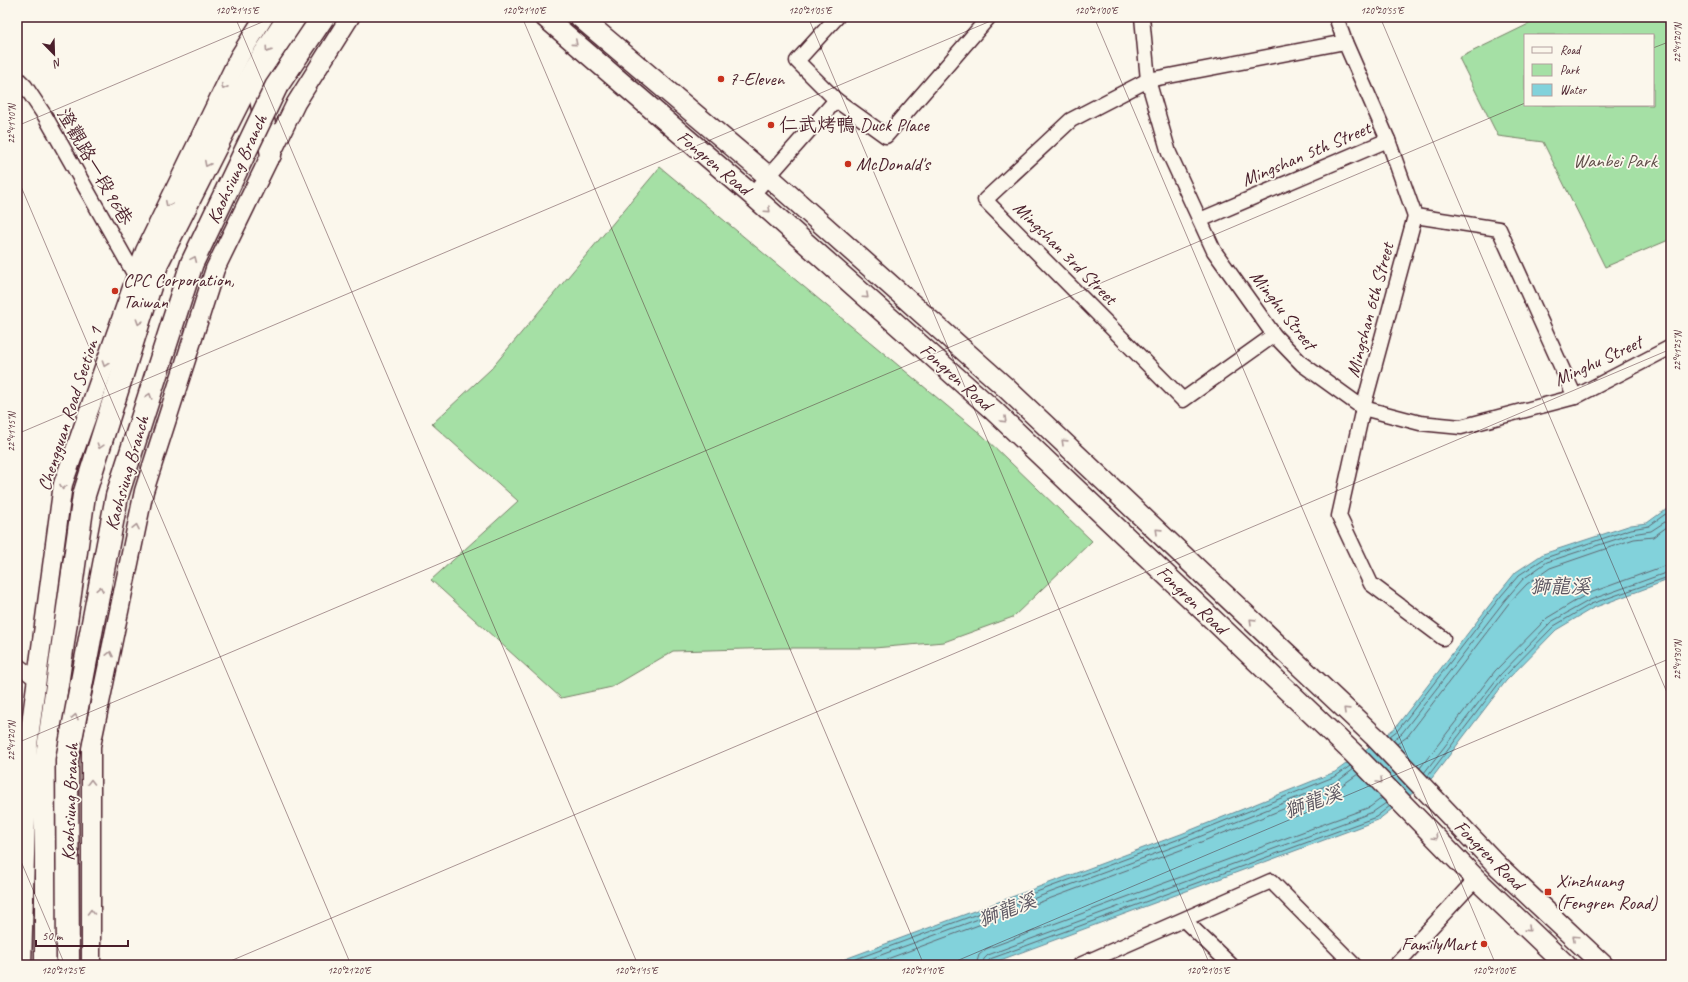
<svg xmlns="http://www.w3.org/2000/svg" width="1688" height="982" viewBox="0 0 1688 982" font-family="Caveat,'LXGW WenKai TC',sans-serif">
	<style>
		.green { fill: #a5e0a5; stroke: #788068; fill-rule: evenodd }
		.water { fill: #82d2db; stroke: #6c8a95 }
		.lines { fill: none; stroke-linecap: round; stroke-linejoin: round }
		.shore { stroke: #606771; stroke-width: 1 }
		.minor-casing { stroke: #4a1f2b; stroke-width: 17 }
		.tertiary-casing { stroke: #4a1f2b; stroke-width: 21 }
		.secondary-casing { stroke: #4a1f2b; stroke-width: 23 }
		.motorway-casing { stroke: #4a1f2b; stroke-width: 25 }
		.minor { stroke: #fbf7ec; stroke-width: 14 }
		.tertiary { stroke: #fbf7ec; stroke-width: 18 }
		.secondary { stroke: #fbf7ec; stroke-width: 20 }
		.motorway { stroke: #fbf7ec; stroke-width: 22 }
		.motorway-bridge-casing { stroke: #4a1f2b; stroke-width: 25; stroke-linecap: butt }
		.motorway-bridge { stroke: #fbf7ec; stroke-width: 22 }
		.oneway { stroke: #ab9695 }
		.ticks { fill: none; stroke: #4a1f2b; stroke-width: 1; stroke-opacity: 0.45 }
		.poi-dot { fill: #c8321e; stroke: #fbf7ec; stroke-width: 1.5 }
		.labels { text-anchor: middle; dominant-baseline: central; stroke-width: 3.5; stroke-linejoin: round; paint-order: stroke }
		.poi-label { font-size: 19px; fill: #4a1f2b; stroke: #fbf7ec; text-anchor: start }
		.street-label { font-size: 19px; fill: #4a1f2b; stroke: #fbf7ec }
		.park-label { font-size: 19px; fill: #614f4a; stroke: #fbf7ec }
		.water-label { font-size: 20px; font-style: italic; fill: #5b5560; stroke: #fbf7ec }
		.neatline { fill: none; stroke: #4a1f2b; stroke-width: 1.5 }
		.ticks-label { font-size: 10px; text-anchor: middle; fill: #4a1f2b }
	</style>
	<rect width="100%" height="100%" fill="#fbf7ec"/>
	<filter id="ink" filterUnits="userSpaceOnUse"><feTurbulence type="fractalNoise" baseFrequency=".025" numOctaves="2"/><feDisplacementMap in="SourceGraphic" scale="8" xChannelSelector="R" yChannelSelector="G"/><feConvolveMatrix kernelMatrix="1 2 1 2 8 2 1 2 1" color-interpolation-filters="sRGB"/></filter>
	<g filter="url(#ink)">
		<!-- green -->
		<g class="green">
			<path d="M 1543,17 L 1671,17 L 1671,239 L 1605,267 L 1543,142 L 1498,136 L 1459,58 ZM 1525,35 L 1653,35 L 1653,105 L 1525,105 Z"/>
			<path d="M 660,167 L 982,435 L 1092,541 L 1013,617 L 944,642 L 874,648 L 781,648 L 673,651 L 612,687 L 561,698 L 431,580 L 518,501 L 432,424 L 491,369 Z"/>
		</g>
		<!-- water -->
		<path class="water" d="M 1671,508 L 1671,579 L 1593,608 L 1556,630 L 1506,681 L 1432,778 L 1378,820 L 987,965 L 829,965 L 1181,834 L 1335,772 L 1395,728 L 1498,594 L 1516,572 L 1543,554 L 1631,525 L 1647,523 L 1662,512 Z"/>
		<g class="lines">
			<!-- shore -->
			<g class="shore">
				<path d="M 1390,736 L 1398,730 L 1501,596 L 1519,575 L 1545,558 L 1631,529 L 1649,526 L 1664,515 L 1671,512"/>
				<path d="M 1393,740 L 1402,733 L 1505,600 L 1523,579 L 1547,562 L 1632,534 L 1651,531 L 1671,518"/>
				<path d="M 1397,744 L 1407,737 L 1509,603 L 1527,584 L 1550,568 L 1634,539 L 1653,537 L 1671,524"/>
				<path d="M 1420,768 L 1495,671 L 1547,618 L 1587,594 L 1664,566 L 1671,565"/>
				<path d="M 1424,773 L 1500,675 L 1551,622 L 1590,600 L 1671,571"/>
				<path d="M 1428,776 L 1503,678 L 1554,626 L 1591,604 L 1671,576"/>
				<path d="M 840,965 L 1182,838 L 1336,776 L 1350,766"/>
				<path d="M 854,965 L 1184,843 L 1338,781 L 1354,769"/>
				<path d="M 871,965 L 1186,848 L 1341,786 L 1358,774"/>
				<path d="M 976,965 L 979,955 L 986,949 L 1370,807 L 1382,798"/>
				<path d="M 982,965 L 984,959 L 988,955 L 1373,812 L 1386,803"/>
				<path d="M 987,965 L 988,962 L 990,959 L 1376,817 L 1390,806"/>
			</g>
			<!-- minor casing -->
			<g class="minor-casing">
				<g id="minor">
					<path d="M 837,17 L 797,61 L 836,100 L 886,136 L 989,17"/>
					<path d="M 1142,17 L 1148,80 L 1169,153 L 1214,251 L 1274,335 L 1302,364 L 1363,408 L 1420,423 L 1461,427 L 1575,397 L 1671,347"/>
					<path d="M 1336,17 L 1345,42"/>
					<path d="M 17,78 L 25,86 L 45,116 L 136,277"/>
					<path d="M 1388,140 L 1415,216"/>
					<path d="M 752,195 L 836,100"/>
					<path d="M 1200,220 L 1388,140 L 1345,42 L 1148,80 L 1071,120 L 985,200 L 1183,400 L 1274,335"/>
					<path d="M 1443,638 L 1371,584 L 1339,516 L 1363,408 L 1415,216 L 1499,229 L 1575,397"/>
					<path d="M 17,665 L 36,679"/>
					<path d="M 1184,920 L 1231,965"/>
					<path d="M 1080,965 L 1271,881 L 1354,965"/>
					<path d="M 1396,965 L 1476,879"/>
				</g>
			</g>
			<!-- tertiary casing -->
			<g class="tertiary-casing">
				<g id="tertiary">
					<path d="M 22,965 L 28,745 L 63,484 L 145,251 L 239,57 L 264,17"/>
					<path d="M 91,965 L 91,746 L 144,491 L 215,269 L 296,103 L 350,17"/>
				</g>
			</g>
			<!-- secondary casing -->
			<g class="secondary-casing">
				<g id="secondary">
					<path d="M 545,17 L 752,195 L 993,410 L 1353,753 L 1476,879 L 1566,965"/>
					<path d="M 580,17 L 769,177 L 1005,387 L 1375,737 L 1500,868 L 1603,965"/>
					<path d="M 271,155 L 259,94 L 307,17"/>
				</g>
			</g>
			<!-- motorway casing -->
			<g class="motorway-casing">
				<path id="motorway" d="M 46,965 L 46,763 L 84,495 L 158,261 L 256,67 L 289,17"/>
			</g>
			<!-- minor -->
			<use href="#minor" class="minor"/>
			<!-- tertiary -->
			<use href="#tertiary" class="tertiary"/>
			<!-- secondary -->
			<use href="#secondary" class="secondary"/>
			<!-- motorway -->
			<use href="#motorway" class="motorway"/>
			<!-- motorway-bridge casing -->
			<g class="motorway-bridge-casing">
				<path id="motorway-bridge" d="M 68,965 L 67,760 L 117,496 L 192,263 L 276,87 L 323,17"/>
			</g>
			<!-- motorway-bridge -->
			<use href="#motorway-bridge" class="motorway-bridge"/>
		</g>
		<!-- one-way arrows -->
		<defs><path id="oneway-chevron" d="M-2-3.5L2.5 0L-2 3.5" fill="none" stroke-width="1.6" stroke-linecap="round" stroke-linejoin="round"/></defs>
		<g class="oneway">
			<use href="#oneway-chevron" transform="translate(575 43) rotate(41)"/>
			<use href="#oneway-chevron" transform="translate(268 50) rotate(124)"/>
			<use href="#oneway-chevron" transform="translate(224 87) rotate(116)"/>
			<use href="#oneway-chevron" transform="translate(207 164) rotate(117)"/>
			<use href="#oneway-chevron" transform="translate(168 204) rotate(116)"/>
			<use href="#oneway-chevron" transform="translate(768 210) rotate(42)"/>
			<use href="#oneway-chevron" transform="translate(194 259) rotate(-66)"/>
			<use href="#oneway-chevron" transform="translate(866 296) rotate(42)"/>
			<use href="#oneway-chevron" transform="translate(139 322) rotate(108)"/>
			<use href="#oneway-chevron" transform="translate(105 364) rotate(109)"/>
			<use href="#oneway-chevron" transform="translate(149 396) rotate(-72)"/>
			<use href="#oneway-chevron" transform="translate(1004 420) rotate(44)"/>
			<use href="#oneway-chevron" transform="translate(1064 442) rotate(-136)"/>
			<use href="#oneway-chevron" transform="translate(100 446) rotate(108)"/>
			<use href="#oneway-chevron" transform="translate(63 487) rotate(101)"/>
			<use href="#oneway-chevron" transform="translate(136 527) rotate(-78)"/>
			<use href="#oneway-chevron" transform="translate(1158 531) rotate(-136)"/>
			<use href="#oneway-chevron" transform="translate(100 589) rotate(-79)"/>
			<use href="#oneway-chevron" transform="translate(1252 621) rotate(-136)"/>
			<use href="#oneway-chevron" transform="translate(110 654) rotate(-78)"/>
			<use href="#oneway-chevron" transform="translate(1346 710) rotate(-136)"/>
			<use href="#oneway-chevron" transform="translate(75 717) rotate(-79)"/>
			<use href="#oneway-chevron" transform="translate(1380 781) rotate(45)"/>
			<use href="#oneway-chevron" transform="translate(91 782) rotate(-90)"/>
			<use href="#oneway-chevron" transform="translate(1435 837) rotate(46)"/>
			<use href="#oneway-chevron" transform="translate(91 912) rotate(-90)"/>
			<use href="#oneway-chevron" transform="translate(1528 929) rotate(44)"/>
			<use href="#oneway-chevron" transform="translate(1575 938) rotate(-137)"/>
		</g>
	</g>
	<!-- ticks -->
	<path class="ticks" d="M 235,17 L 638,965M 522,17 L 924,965M 808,17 L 1210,965M 1094,17 L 1496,965M 1380,17 L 1671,702M 1667,17 L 1671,27M 1653,48 L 1671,41M 17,126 L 274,17M 17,177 L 351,965M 17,434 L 1000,17M 17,743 L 1525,103M 17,852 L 65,965M 221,965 L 1671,349M 947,965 L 1671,658"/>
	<!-- markers -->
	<g class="poi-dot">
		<circle cx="721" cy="79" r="4"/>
		<circle cx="771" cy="125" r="4"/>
		<circle cx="848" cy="164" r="4"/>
		<circle cx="115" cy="291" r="4"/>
		<rect x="1544" y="888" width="8" height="8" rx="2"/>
		<circle cx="1484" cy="944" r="4"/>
	</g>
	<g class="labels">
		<!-- poi labels -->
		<g class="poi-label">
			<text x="729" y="79">7-Eleven</text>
			<text x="779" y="125">仁武烤鴨 Duck Place</text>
			<text x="856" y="164">McDonald's</text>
			<text x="123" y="280">CPC Corporation,<tspan x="123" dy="22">Taiwan</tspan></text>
			<text x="1556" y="881">Xinzhuang<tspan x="1556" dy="22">(Fengren Road)</tspan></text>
			<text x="1476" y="944" text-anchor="end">FamilyMart</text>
		</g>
		<!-- street labels -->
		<g class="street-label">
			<text transform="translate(1306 154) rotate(-23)">Mingshan 5th Street</text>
			<text transform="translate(714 163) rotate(40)">Fongren Road</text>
			<text transform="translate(95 167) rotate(60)">澄觀路一段96巷</text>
			<text transform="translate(237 169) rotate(-65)">Kaohsiung Branch</text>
			<text transform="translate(1065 253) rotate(45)">Mingshan 3rd Street</text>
			<text transform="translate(1283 310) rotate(52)">Minghu Street</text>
			<text transform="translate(1370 310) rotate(-75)">Mingshan 6th Street</text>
			<text transform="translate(1598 361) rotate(-25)">Minghu Street</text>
			<text transform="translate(956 377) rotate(42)">Fongren Road</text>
			<text transform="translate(70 409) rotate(-72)">Chengguan Road Section 1</text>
			<text transform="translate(127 473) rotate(-74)">Kaohsiung Branch</text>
			<text transform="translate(1192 600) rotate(44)">Fongren Road</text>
			<text transform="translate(70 802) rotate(-88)">Kaohsiung Branch</text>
			<text transform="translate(1489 855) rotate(45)">Fongren Road</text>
		</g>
		<!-- park labels -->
		<g class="park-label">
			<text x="1615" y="161">Wanbei Park</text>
		</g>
		<!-- water labels -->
		<g class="water-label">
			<text x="1560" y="586">獅龍溪</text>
			<text transform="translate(1313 802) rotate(-20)">獅龍溪</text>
			<text transform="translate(1007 910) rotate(-21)">獅龍溪</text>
		</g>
	</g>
	<!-- margin -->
	<rect width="1688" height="982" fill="none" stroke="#fbf7ec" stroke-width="44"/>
	<!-- legend -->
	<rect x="1524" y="34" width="130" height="72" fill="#fbf7ec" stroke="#b4a19f"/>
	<rect x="1532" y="47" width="20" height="6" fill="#fbf7ec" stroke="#b4a19f"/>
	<text x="1560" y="54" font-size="12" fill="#4a1f2b">Road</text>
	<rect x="1532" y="64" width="20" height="12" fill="#a5e0a5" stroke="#b4a19f"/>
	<text x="1560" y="74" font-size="12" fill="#4a1f2b">Park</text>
	<rect x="1532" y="84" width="20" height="12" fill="#82d2db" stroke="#b4a19f"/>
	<text x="1560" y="94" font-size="12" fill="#4a1f2b">Water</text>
	<!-- north arrow -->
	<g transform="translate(54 54) rotate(157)" stroke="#fbf7ec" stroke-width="3" paint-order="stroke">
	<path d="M0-3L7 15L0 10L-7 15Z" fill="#4a1f2b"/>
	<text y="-6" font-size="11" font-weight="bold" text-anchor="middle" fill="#4a1f2b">N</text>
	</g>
	<!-- scale -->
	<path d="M36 940v6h92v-6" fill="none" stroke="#4a1f2b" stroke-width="2"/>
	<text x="42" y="940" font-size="12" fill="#4a1f2b" stroke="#fbf7ec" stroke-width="3" paint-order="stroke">50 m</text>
	<rect x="22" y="22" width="1644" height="938" class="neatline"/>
	<g class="ticks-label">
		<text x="237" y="14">120°21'15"E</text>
		<text x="524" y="14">120°21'10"E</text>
		<text x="810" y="14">120°21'05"E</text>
		<text x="1096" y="14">120°21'00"E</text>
		<text x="1382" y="14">120°20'55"E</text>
		<text transform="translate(1677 43) rotate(-90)" y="4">22°41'20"N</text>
		<text transform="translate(11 124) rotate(-90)" y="4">22°41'10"N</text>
		<text transform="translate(1677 351) rotate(-90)" y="4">22°41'25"N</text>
		<text transform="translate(11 432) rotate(-90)" y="4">22°41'15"N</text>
		<text transform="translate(1677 660) rotate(-90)" y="4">22°41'30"N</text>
		<text transform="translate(11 741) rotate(-90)" y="4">22°41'20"N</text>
		<text x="63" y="974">120°21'25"E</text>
		<text x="349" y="974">120°21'20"E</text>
		<text x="636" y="974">120°21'15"E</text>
		<text x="922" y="974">120°21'10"E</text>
		<text x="1208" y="974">120°21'05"E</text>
		<text x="1494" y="974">120°21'00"E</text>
	</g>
</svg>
